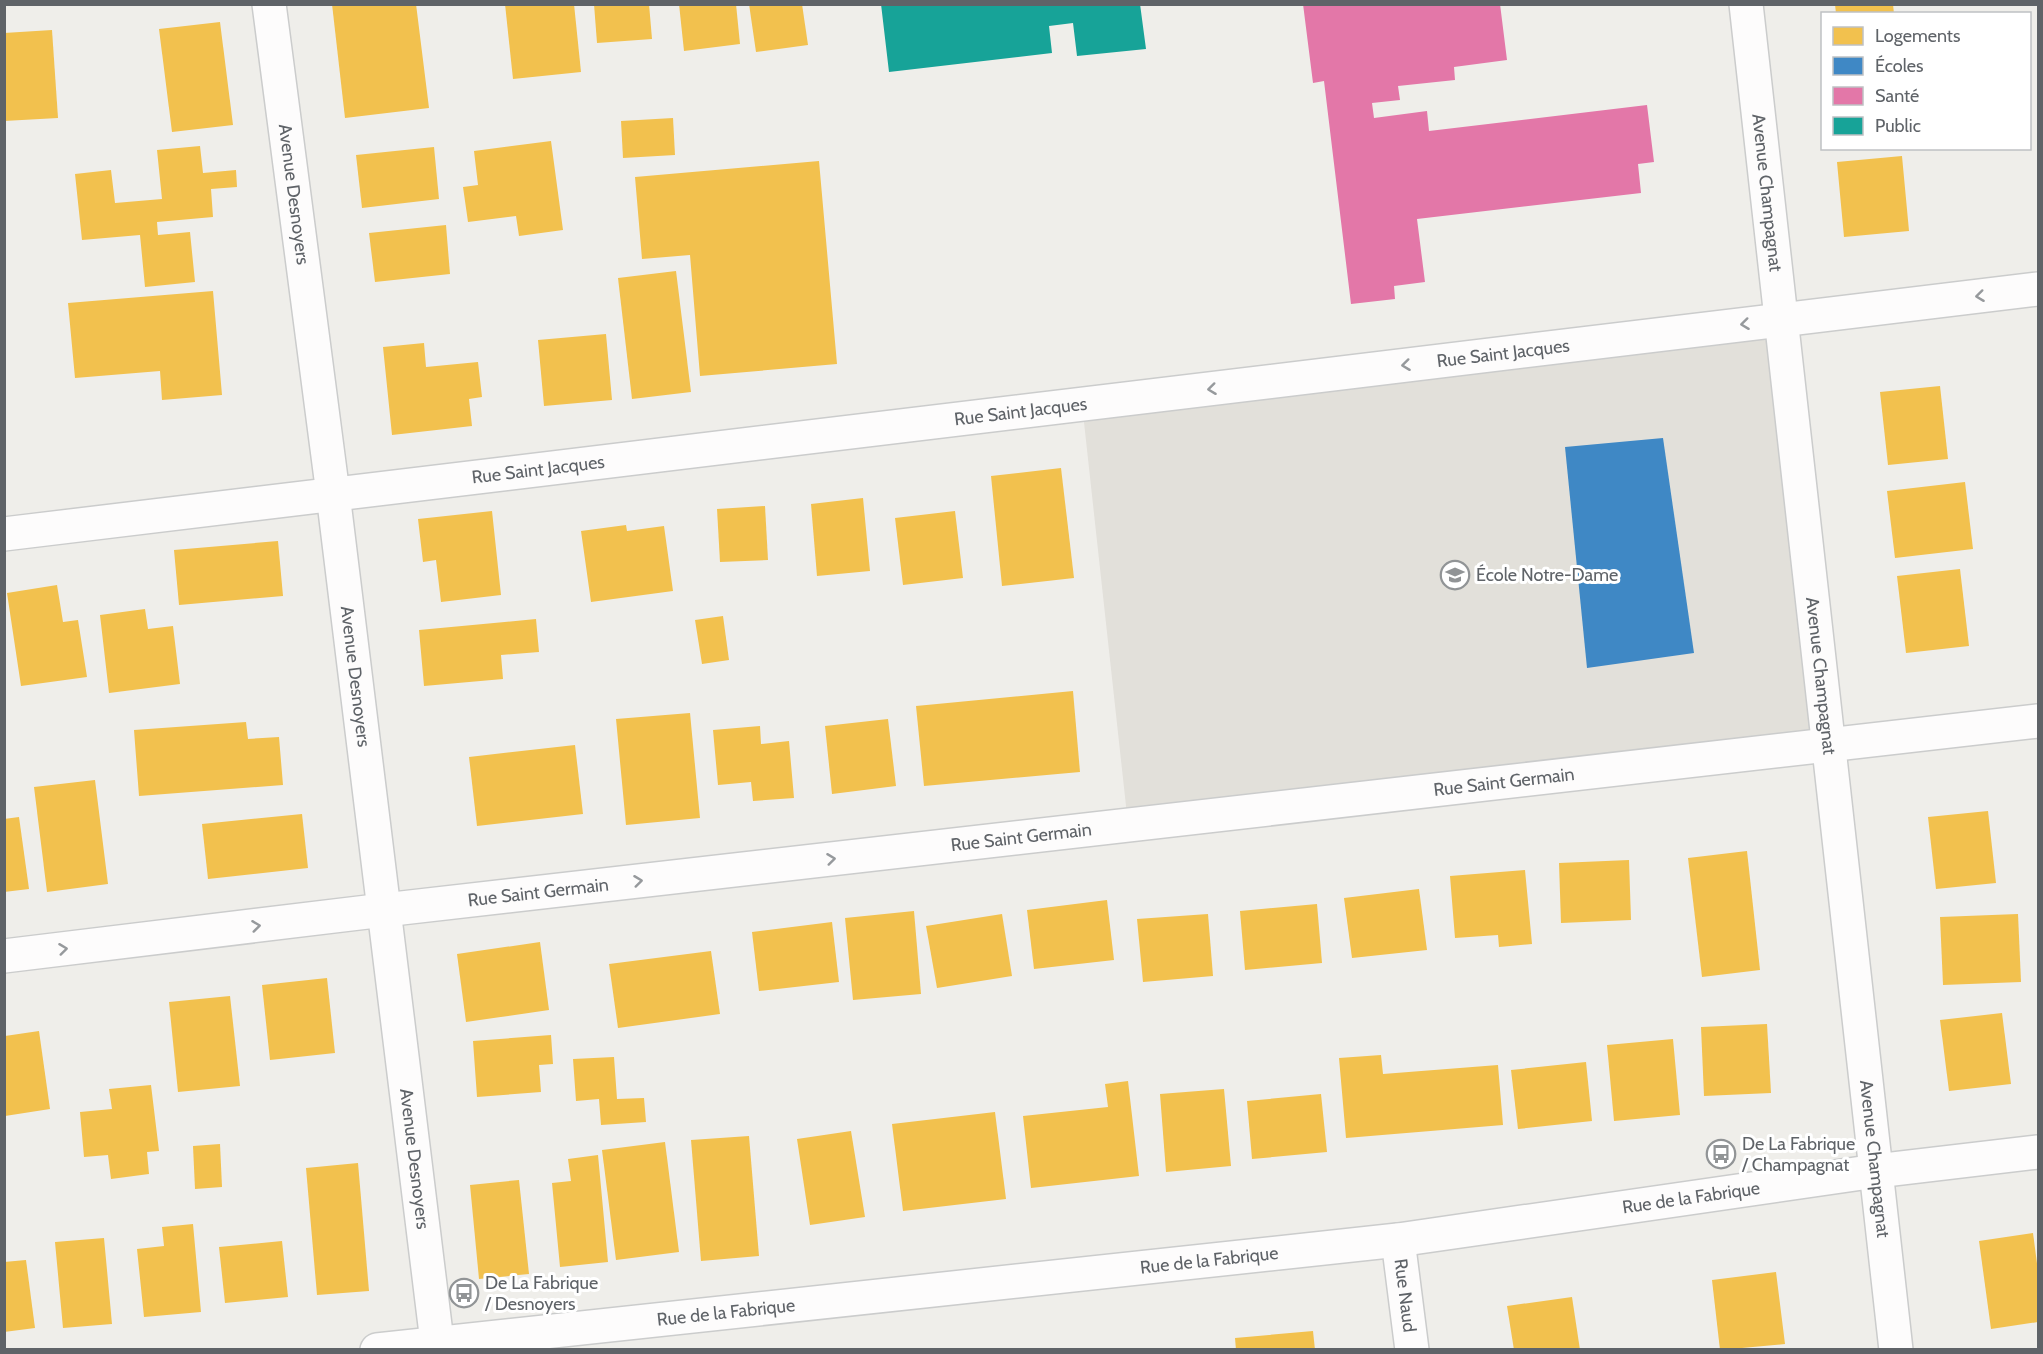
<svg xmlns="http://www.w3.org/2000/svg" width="2043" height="1354" viewBox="0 0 2043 1354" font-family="Cabin,sans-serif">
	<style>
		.education { fill: #e2e0da }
		.homes { fill: #f2c14e }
		.schools { fill: #3f88c5 }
		.health { fill: #e377a8 }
		.public { fill: #17a398 }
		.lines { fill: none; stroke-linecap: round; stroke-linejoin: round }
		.minor-casing { stroke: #cbcccc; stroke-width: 36 }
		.minor { stroke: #fdfcfc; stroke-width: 33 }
		.oneway { stroke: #96999c }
		.labels { text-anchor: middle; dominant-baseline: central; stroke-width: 6; stroke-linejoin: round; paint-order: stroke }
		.street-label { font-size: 18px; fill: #5f6368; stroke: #fff }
		.poi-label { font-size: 18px; fill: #5f6368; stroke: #fff; text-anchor: start }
	</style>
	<rect width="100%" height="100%" fill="#efeeea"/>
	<!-- education -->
	<path class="education" d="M 1781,320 L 1829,745 L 1128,824 L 1082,404 Z"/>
	<!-- homes -->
	<g class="homes">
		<path d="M 332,4 L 416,4 L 429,108 L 345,118 Z"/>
		<path d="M 505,4 L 574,4 L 581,72 L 513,79 Z"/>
		<path d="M 594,4 L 649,4 L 652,39 L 597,43 Z"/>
		<path d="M 679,4 L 736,4 L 740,44 L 684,51 Z"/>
		<path d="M 749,4 L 802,4 L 808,45 L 756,52 Z"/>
		<path d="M 1835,4 L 1893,4 L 1894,14 L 1836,14 Z"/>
		<path d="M 220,22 L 233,125 L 172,132 L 159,29 Z"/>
		<path d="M 52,30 L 58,118 L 4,121 L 4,33 Z"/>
		<path d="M 673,118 L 675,155 L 623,158 L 621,121 Z"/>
		<path d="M 551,141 L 563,230 L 519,236 L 516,216 L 468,222 L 463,187 L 478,185 L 474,151 Z"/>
		<path d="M 200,146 L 203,173 L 236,170 L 237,187 L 211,189 L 213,217 L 157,222 L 158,235 L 190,232 L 195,282 L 145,287 L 140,235 L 82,240 L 75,174 L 111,170 L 115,203 L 162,199 L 157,150 Z"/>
		<path d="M 434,147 L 439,199 L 362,208 L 356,155 Z"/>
		<path d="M 1902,156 L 1909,231 L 1844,237 L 1837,162 Z"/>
		<path d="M 819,161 L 837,364 L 700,376 L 690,255 L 642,259 L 635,177 Z"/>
		<path d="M 446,225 L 450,274 L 375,282 L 369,233 Z"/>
		<path d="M 676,271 L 691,392 L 632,399 L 618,278 Z"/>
		<path d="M 213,291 L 222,395 L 162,400 L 160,371 L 75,378 L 68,303 Z"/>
		<path d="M 606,334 L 612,400 L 544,406 L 538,340 Z"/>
		<path d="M 424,343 L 426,367 L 478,362 L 482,397 L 469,399 L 472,426 L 392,435 L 383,347 Z"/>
		<path d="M 1940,386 L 1948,459 L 1888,465 L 1880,392 Z"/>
		<path d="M 1061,468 L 1074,578 L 1002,586 L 991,476 Z"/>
		<path d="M 1965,482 L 1973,549 L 1895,558 L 1887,491 Z"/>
		<path d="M 863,498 L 870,571 L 817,576 L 811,504 Z"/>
		<path d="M 765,506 L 768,560 L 720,562 L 717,509 Z"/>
		<path d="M 492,511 L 501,595 L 441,602 L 436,560 L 423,562 L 418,519 Z"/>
		<path d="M 955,511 L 963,578 L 903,585 L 895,518 Z"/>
		<path d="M 626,525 L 627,531 L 664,526 L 673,591 L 591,602 L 581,531 Z"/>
		<path d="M 278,541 L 283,596 L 179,605 L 174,550 Z"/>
		<path d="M 1960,569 L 1969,646 L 1906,653 L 1897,576 Z"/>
		<path d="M 57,585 L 63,622 L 78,620 L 87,677 L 21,686 L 7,593 Z"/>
		<path d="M 145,609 L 148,629 L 173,626 L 180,684 L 109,693 L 100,615 Z"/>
		<path d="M 723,616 L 729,660 L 702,664 L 695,620 Z"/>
		<path d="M 536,619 L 539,652 L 501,655 L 503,679 L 424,686 L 419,630 Z"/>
		<path d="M 1073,691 L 1080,772 L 924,786 L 916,706 Z"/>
		<path d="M 690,713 L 700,818 L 626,825 L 616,719 Z"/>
		<path d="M 888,719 L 896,786 L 832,794 L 825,726 Z"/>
		<path d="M 246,722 L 248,739 L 279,737 L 283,785 L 139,796 L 134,730 Z"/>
		<path d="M 760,726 L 761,744 L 789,741 L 794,798 L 753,801 L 751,782 L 718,785 L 713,730 Z"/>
		<path d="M 575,745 L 583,814 L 477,826 L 469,757 Z"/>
		<path d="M 95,780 L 108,884 L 47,892 L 34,787 Z"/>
		<path d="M 1988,811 L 1996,883 L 1936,889 L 1928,817 Z"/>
		<path d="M 302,814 L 308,868 L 208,879 L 202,824 Z"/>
		<path d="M 19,817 L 29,889 L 4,892 L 4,819 Z"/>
		<path d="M 1747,851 L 1760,970 L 1702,977 L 1688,858 Z"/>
		<path d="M 1629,860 L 1631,920 L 1561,923 L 1559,863 Z"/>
		<path d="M 1525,870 L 1532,944 L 1499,947 L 1498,935 L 1455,938 L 1450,876 Z"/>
		<path d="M 1419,889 L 1427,950 L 1352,958 L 1344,898 Z"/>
		<path d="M 1107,900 L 1114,960 L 1034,969 L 1027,910 Z"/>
		<path d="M 1317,904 L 1322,963 L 1245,970 L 1240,911 Z"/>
		<path d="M 914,911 L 921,994 L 853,1000 L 845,918 Z"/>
		<path d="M 1002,914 L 1012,976 L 937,988 L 926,926 Z"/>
		<path d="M 1208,914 L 1213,976 L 1143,982 L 1137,919 Z"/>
		<path d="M 2018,914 L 2021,982 L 1943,985 L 1940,917 Z"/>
		<path d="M 832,922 L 839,982 L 759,991 L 752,932 Z"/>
		<path d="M 540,942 L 549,1010 L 466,1022 L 457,954 Z"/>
		<path d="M 711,951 L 720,1014 L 618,1028 L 609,964 Z"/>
		<path d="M 327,978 L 335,1053 L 270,1060 L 262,985 Z"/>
		<path d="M 230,996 L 240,1086 L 178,1092 L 169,1002 Z"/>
		<path d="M 2002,1013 L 2011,1084 L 1949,1091 L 1940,1020 Z"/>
		<path d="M 1767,1024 L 1771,1093 L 1704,1096 L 1701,1027 Z"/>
		<path d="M 39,1031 L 50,1109 L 5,1116 L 5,1036 Z"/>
		<path d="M 551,1035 L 553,1064 L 539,1065 L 541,1092 L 477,1097 L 473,1041 Z"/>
		<path d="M 1673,1039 L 1680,1115 L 1614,1121 L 1607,1045 Z"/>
		<path d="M 1381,1055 L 1383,1074 L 1498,1065 L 1503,1125 L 1346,1138 L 1339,1058 Z"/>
		<path d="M 614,1057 L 617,1099 L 644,1098 L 646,1122 L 601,1125 L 599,1099 L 576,1101 L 573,1059 Z"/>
		<path d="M 1586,1062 L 1592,1121 L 1518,1129 L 1511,1070 Z"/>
		<path d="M 1128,1081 L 1139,1176 L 1031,1188 L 1023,1116 L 1108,1107 L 1105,1084 Z"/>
		<path d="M 151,1085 L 159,1151 L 147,1152 L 149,1174 L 111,1179 L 108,1155 L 84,1157 L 80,1112 L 112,1109 L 109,1089 Z"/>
		<path d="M 1224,1089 L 1231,1166 L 1166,1172 L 1160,1094 Z"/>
		<path d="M 1321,1094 L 1327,1152 L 1252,1159 L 1247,1101 Z"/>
		<path d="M 995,1112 L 1006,1199 L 903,1211 L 892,1124 Z"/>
		<path d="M 851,1131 L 865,1217 L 810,1225 L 797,1139 Z"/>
		<path d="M 749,1136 L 759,1256 L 701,1261 L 691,1140 Z"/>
		<path d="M 665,1142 L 679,1252 L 616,1260 L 602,1150 Z"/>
		<path d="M 220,1144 L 222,1187 L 195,1189 L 193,1146 Z"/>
		<path d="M 598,1155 L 608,1262 L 560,1267 L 552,1183 L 571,1181 L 568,1159 Z"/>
		<path d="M 358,1163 L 369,1291 L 317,1295 L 306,1168 Z"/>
		<path d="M 519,1180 L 529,1274 L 479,1279 L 470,1185 Z"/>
		<path d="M 193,1224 L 201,1312 L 144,1317 L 137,1249 L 164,1246 L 162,1227 Z"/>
		<path d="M 2033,1233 L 2038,1271 L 2038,1322 L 1991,1329 L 1979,1241 Z"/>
		<path d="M 104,1238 L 112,1324 L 63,1328 L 55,1242 Z"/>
		<path d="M 282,1241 L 288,1297 L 225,1303 L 219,1247 Z"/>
		<path d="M 26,1260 L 35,1328 L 4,1332 L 4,1262 Z"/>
		<path d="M 1776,1272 L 1785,1344 L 1720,1350 L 1712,1280 Z"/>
		<path d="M 1572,1297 L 1580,1350 L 1514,1350 L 1507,1306 Z"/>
		<path d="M 1313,1331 L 1315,1350 L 1236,1350 L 1235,1338 Z"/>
	</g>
	<!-- schools -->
	<path class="schools" d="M 1663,438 L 1694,653 L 1587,668 L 1565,447 Z"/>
	<!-- health -->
	<path class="health" d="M 1303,4 L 1500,4 L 1507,60 L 1454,67 L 1455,80 L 1398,86 L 1400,100 L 1372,103 L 1374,118 L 1427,111 L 1429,131 L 1647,105 L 1654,162 L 1638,164 L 1641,193 L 1417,219 L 1425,282 L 1394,286 L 1395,299 L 1351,304 L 1324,81 L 1313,83 Z"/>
	<!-- public -->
	<path class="public" d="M 881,4 L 1140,4 L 1146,49 L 1077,56 L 1073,23 L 1049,26 L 1052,53 L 889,72 Z"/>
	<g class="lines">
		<!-- minor casing -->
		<g class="minor-casing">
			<g id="minor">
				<path id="s1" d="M 269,4 L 333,494 L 438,1350"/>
				<path id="s2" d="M 1746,4 L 1896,1350"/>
				<path id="s3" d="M 4,534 L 2038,289"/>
				<path id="s4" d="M 4,956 L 384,910 L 2038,721"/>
				<path id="s5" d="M 1398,1240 L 1412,1350"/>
				<path id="s6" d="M 377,1350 L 1398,1240 L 1876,1171 L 2038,1152"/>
			</g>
		</g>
		<!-- minor -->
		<use href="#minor" class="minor"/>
	</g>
	<!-- one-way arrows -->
	<defs><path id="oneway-chevron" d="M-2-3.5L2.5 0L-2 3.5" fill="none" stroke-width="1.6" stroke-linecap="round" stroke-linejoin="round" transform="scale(1.5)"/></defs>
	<g class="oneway">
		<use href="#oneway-chevron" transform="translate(1980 296) rotate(173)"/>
		<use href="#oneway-chevron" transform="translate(1745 324) rotate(173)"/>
		<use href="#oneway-chevron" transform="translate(1406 365) rotate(173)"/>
		<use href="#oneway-chevron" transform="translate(1212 389) rotate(173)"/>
		<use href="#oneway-chevron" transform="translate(831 859) rotate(-7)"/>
		<use href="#oneway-chevron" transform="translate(638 881) rotate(-7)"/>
		<use href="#oneway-chevron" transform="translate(256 926) rotate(-7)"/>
		<use href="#oneway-chevron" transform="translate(63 949) rotate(-7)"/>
	</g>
	<!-- icons -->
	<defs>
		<g id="school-ring" transform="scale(1.5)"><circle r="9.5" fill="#fff" stroke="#919496" stroke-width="1.5"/><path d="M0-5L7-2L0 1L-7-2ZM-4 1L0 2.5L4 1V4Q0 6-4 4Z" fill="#919496"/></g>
		<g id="bus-ring" transform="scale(1.5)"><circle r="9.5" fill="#fff" stroke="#919496" stroke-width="1.5"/><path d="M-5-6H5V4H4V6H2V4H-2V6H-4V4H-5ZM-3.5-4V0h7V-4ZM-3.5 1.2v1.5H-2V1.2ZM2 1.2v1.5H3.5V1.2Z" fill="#919496"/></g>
	</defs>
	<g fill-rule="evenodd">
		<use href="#school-ring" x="1455" y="575"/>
		<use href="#bus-ring" x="1721" y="1154"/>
		<use href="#bus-ring" x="464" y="1293"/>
	</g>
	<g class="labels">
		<!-- street labels -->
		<g class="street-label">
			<text stroke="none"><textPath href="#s2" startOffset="190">Avenue Champagnat</textPath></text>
			<text stroke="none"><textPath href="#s1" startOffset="192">Avenue Desnoyers</textPath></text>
			<text stroke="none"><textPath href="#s3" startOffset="1510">Rue Saint Jacques</textPath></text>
			<text stroke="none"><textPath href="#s3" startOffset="1024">Rue Saint Jacques</textPath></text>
			<text stroke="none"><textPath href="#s3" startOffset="538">Rue Saint Jacques</textPath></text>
			<text stroke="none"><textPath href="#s1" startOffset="678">Avenue Desnoyers</textPath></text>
			<text stroke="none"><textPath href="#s2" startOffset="676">Avenue Champagnat</textPath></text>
			<text stroke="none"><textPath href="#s4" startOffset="1510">Rue Saint Germain</textPath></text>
			<text stroke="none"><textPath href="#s4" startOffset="1024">Rue Saint Germain</textPath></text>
			<text stroke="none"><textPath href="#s4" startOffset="538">Rue Saint Germain</textPath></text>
			<text stroke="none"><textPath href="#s1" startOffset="1164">Avenue Desnoyers</textPath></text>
			<text stroke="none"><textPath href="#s2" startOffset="1162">Avenue Champagnat</textPath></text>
			<text stroke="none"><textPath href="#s6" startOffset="1323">Rue de la Fabrique</textPath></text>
			<text stroke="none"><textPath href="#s6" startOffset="837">Rue de la Fabrique</textPath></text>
			<text stroke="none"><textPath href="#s5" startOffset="56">Rue Naud</textPath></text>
			<text stroke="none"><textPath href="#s6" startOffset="351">Rue de la Fabrique</textPath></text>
		</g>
		<!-- poi labels -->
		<g class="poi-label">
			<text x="1476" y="575">École Notre-Dame</text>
			<text x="1742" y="1144">De La Fabrique<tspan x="1742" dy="21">/ Champagnat</tspan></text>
			<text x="485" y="1283">De La Fabrique<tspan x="485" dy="21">/ Desnoyers</tspan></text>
		</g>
	</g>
	<!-- border -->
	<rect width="2043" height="1354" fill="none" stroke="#5f6368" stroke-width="12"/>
	<!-- legend -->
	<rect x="1821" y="12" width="210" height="138" fill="#ffffff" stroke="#bfc1c3" stroke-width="1.5"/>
	<rect x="1833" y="27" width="30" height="18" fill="#f2c14e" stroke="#bfc1c3" stroke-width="1.5"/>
	<text x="1875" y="42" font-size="18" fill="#5f6368">Logements</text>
	<rect x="1833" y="57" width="30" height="18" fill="#3f88c5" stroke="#bfc1c3" stroke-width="1.5"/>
	<text x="1875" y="72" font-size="18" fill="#5f6368">Écoles</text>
	<rect x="1833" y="87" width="30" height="18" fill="#e377a8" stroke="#bfc1c3" stroke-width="1.5"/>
	<text x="1875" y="102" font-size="18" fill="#5f6368">Santé</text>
	<rect x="1833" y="117" width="30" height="18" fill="#17a398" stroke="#bfc1c3" stroke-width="1.5"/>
	<text x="1875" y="132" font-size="18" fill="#5f6368">Public</text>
</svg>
